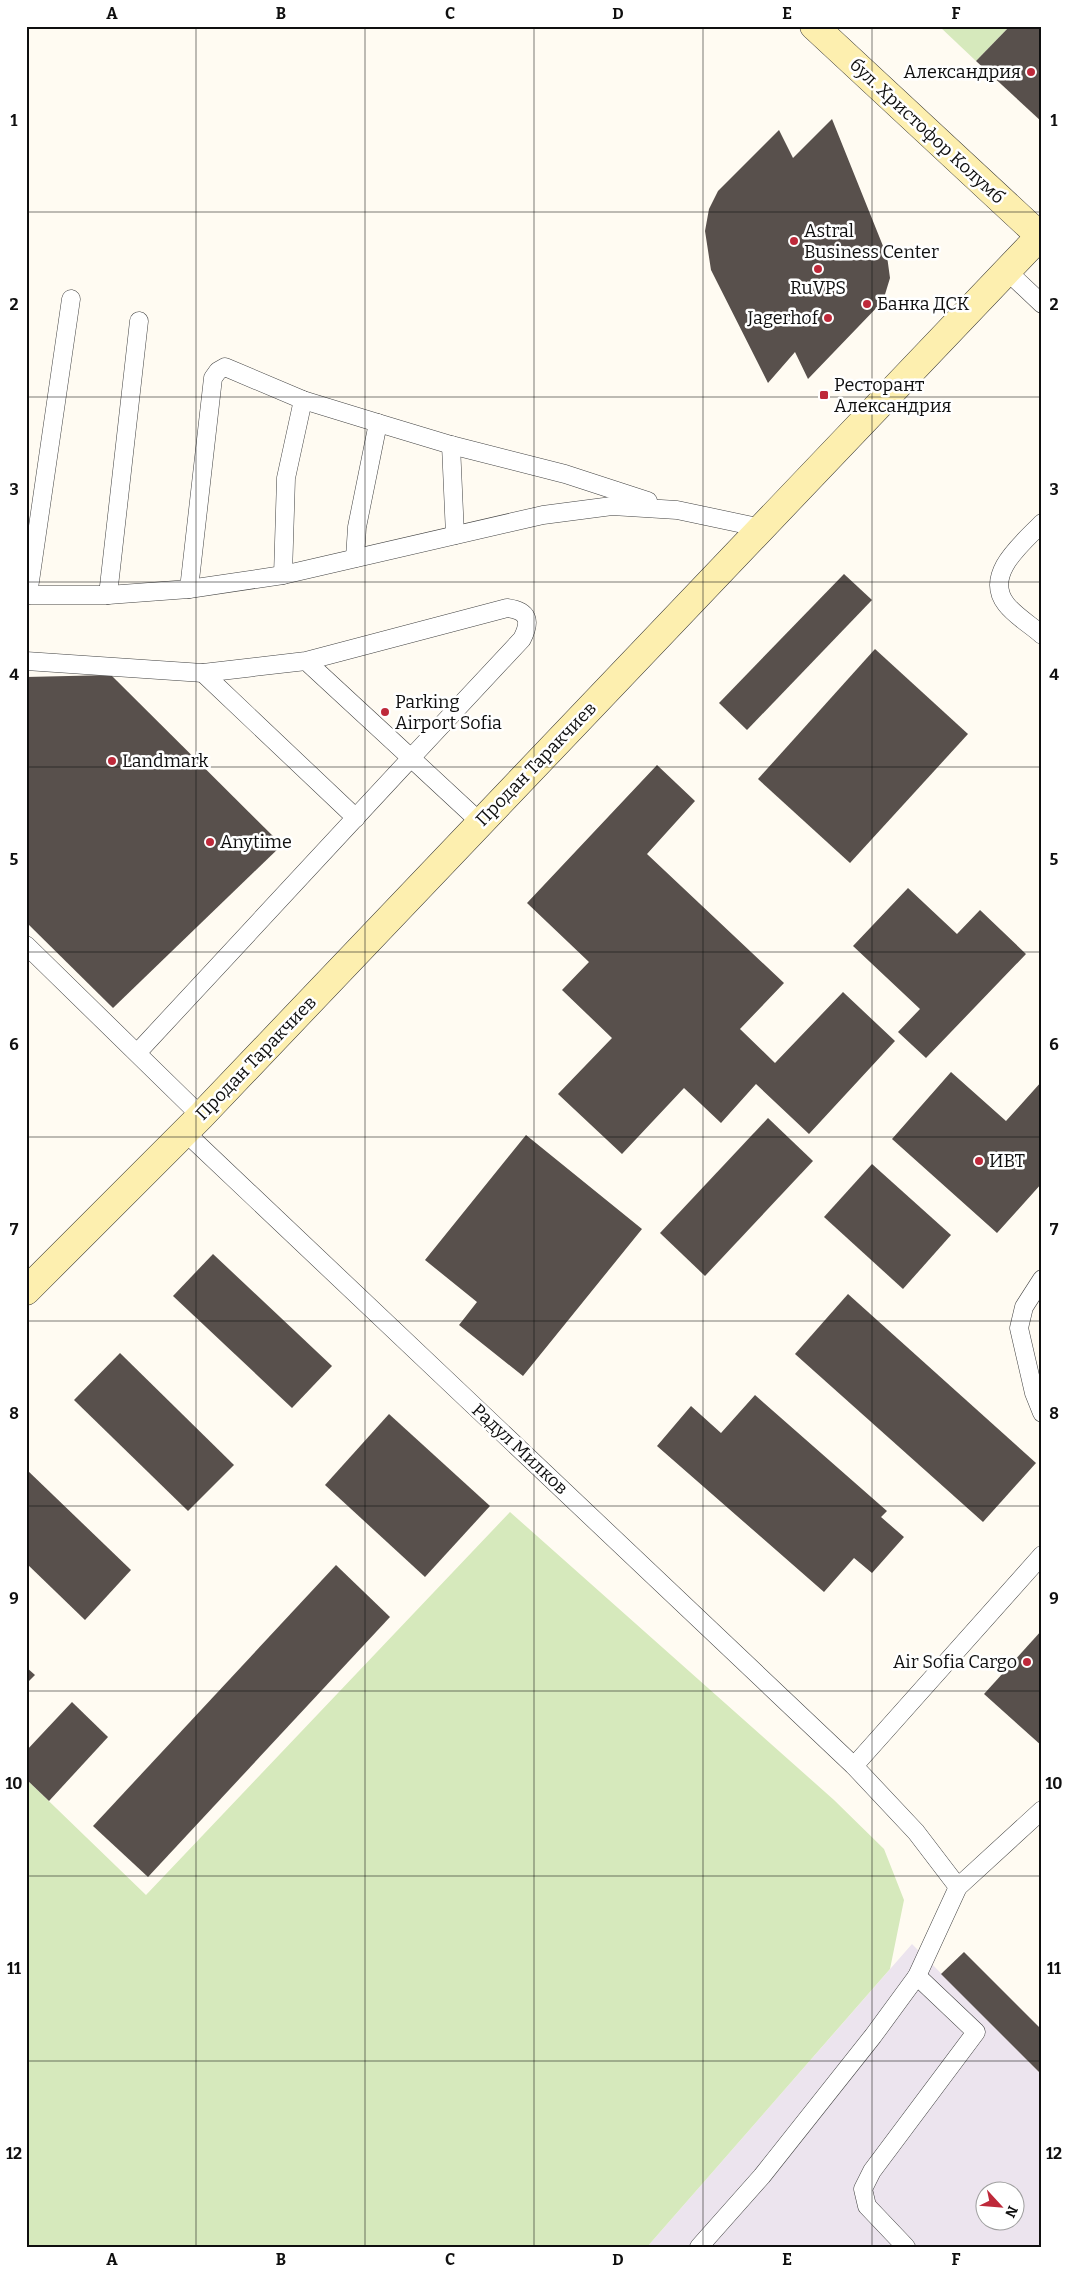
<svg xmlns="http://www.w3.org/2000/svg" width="1068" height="2273" viewBox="0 0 1068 2273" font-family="Bitter,serif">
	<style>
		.industrial { fill: #ece4ee; fill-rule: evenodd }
		.green { fill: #d6e9bc }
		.building { fill: #58504c }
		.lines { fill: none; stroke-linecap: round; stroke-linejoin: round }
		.lane-casing { stroke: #424242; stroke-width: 19 }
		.secondary-casing { stroke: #313131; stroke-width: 29 }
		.lane { stroke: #fff; stroke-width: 18 }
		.secondary { stroke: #fdefaf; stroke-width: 28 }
		.grid { fill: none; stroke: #0f0f0f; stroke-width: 1; stroke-opacity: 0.55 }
		.poi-dot { fill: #be293a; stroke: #fff; stroke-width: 2 }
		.labels { text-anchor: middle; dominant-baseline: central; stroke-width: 5; stroke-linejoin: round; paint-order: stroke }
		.poi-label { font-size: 18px; fill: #0f0f0f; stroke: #fff; text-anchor: start }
		.street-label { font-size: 18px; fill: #0f0f0f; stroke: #fff }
		.neatline { fill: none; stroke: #0f0f0f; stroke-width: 2 }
		.grid-label { font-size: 16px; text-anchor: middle; font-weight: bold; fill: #0f0f0f }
	</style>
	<rect width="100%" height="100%" fill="#fffbf2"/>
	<!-- industrial -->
	<path class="industrial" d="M 912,1944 L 1042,2075 L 1042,2247 L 647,2247 ZM 986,2190 L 1016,2190 L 1016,2220 L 986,2220 Z"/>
	<!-- green -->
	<g class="green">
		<path d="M 939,26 L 1010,26 L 976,61 Z"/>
		<path d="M 510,1512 L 834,1800 L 884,1849 L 904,1900 L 890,1969 L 647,2247 L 26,2247 L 26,1779 L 146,1895 Z"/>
	</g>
	<!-- building -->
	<g class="building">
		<path d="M 1010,26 L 1042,26 L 1042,122 L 976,61 Z"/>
		<path d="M 832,119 L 887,256 L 890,278 L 883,301 L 808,379 L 795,352 L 768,383 L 711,270 L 705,231 L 709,209 L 718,191 L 779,130 L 793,158 Z"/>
		<path d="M 844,574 L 872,600 L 747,730 L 719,703 Z"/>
		<path d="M 875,649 L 968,734 L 850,863 L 758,779 Z"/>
		<path d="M 111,675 L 282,845 L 113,1008 L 26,922 L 26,677 Z"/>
		<path d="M 657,765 L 695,801 L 647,854 L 784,983 L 740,1029 L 775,1063 L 843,992 L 895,1041 L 809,1134 L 756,1084 L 721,1123 L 684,1088 L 622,1154 L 558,1094 L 612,1038 L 562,990 L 589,962 L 527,903 Z"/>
		<path d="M 908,888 L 957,934 L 980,910 L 1026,954 L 926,1058 L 898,1032 L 920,1009 L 853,946 Z"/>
		<path d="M 951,1072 L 1006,1121 L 1042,1081 L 1042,1183 L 997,1233 L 892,1139 Z"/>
		<path d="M 768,1118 L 813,1161 L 705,1276 L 660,1233 Z"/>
		<path d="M 526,1135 L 642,1229 L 523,1376 L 459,1325 L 477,1302 L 425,1260 Z"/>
		<path d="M 872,1164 L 951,1235 L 903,1289 L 824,1217 Z"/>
		<path d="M 213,1254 L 332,1366 L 292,1408 L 173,1296 Z"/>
		<path d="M 848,1294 L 1036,1463 L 983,1522 L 795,1354 Z"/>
		<path d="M 120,1353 L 234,1465 L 188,1511 L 74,1400 Z"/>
		<path d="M 755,1395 L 887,1511 L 881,1517 L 904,1537 L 872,1573 L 854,1558 L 824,1592 L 657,1446 L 691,1406 L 721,1433 Z"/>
		<path d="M 389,1414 L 490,1506 L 425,1577 L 325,1485 Z"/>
		<path d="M 26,1469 L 131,1570 L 85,1620 L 26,1563 Z"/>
		<path d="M 336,1565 L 390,1617 L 148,1877 L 93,1826 Z"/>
		<path d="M 1042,1630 L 1042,1746 L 984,1694 Z"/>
		<path d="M 26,1667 L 35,1675 L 26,1684 Z"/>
		<path d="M 72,1702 L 108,1737 L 49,1801 L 26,1779 L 26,1751 Z"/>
		<path d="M 964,1952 L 1042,2030 L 1042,2075 L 941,1974 Z"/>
	</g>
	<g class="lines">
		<!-- lane casing -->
		<g class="lane-casing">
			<g id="lane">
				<path d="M 1007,271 L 1042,304"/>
				<path d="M 451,445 L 455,535"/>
				<path d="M 1042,523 C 1023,543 983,574 1006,604 C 1015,616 1031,625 1042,635"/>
				<path d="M 355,558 L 357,527 L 378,423 L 451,445 L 565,474 L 648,501"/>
				<path d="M 283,575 L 286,478 L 303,400"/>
				<path d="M 189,589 L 213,378 L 218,371 L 225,367 L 303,400 L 378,423"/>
				<path d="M 26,595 L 108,595 L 189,589 L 283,575 L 543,515 L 612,506 L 677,510 L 762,528"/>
				<path d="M 28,595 L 71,299"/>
				<path d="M 108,595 L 139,321"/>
				<path d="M 26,661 L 203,673 L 306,661 L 507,608 C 529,611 531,621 522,639 L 411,758 L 306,661"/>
				<path d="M 203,673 L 356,818"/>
				<path d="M 26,945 L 201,1116"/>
				<path d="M 138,1052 L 411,758 L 480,822"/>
				<path d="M 185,1132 L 854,1766 L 916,1832 L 958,1887"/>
				<path d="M 1042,1279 L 1024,1307 L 1019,1328 L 1034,1393 L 1042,1413"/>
				<path d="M 854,1766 L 1042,1555"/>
				<path d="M 699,2247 L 762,2176 L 873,2036 L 917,1976 L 958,1887 L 1042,1810"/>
				<path d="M 906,2247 L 867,2206 L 863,2189 L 872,2171 L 976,2032 L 917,1976"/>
			</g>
		</g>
		<!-- secondary casing -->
		<g class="secondary-casing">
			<g id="secondary">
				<path d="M 814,26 L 1040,236"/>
				<path d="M 26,1291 L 201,1116 L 1042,234"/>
			</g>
		</g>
		<!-- lane -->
		<use href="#lane" class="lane"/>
		<!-- secondary -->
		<use href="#secondary" class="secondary"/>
	</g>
	<!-- grid -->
	<path class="grid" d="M 196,26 L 196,2247M 365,26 L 365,2247M 534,26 L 534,2247M 703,26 L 703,2247M 872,26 L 872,2247M 26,212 L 1042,212M 26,397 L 1042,397M 26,582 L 1042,582M 26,767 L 1042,767M 26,952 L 1042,952M 26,1137 L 1042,1137M 26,1321 L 1042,1321M 26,1506 L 1042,1506M 26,1691 L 1042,1691M 26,1876 L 1042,1876M 26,2061 L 1042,2061"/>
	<!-- markers -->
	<g class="poi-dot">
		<circle cx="1031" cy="72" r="5"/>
		<circle cx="794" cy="241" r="5"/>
		<circle cx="818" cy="269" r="5"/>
		<circle cx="867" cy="304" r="5"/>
		<circle cx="828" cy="318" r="5"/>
		<rect x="819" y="390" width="10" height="10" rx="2.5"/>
		<circle cx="385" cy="712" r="5"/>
		<circle cx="112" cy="761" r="5"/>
		<circle cx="210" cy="842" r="5"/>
		<circle cx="979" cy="1161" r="5"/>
		<circle cx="1027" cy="1662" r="5"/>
	</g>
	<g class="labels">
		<!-- poi labels -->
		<g class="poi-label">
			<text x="1021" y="72" text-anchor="end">Александрия</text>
			<text x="804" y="231">Astral<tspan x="804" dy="21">Business Center</tspan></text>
			<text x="818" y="288" text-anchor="middle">RuVPS</text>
			<text x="877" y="304">Банка ДСК</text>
			<text x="818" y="318" text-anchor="end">Jagerhof</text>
			<text x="834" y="385">Ресторант<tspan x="834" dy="21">Александрия</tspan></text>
			<text x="395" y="702">Parking<tspan x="395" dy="21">Airport Sofia</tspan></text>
			<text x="122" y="761">Landmark</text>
			<text x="220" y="842">Anytime</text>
			<text x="989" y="1161">ИВТ</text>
			<text x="1017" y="1662" text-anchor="end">Air Sofia Cargo</text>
		</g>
		<!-- street labels -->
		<g class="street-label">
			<text transform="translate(927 131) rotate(43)">бул. Христофор Колумб</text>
			<text transform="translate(536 764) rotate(-46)">Продан Таракчиев</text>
			<text transform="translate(256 1058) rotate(-46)">Продан Таракчиев</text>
			<text transform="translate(520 1449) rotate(43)">Радул Милков</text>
		</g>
	</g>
	<!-- border -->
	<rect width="1068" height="2273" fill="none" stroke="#ffffff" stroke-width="55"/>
	<!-- north arrow -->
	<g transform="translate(1000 2206) rotate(116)"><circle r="24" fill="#ffffff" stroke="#9f9f9f"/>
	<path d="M0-4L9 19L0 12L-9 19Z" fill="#be293a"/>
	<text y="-8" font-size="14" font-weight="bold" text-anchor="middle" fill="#0f0f0f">N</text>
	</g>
	<rect x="28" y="28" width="1012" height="2218" class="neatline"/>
	<g class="grid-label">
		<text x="112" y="19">A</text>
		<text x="281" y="19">B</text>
		<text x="450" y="19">C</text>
		<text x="618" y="19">D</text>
		<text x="787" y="19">E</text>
		<text x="956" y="19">F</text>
		<text x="14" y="126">1</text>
		<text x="1054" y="126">1</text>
		<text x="14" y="310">2</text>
		<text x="1054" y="310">2</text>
		<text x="14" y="495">3</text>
		<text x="1054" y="495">3</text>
		<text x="14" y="680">4</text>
		<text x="1054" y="680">4</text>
		<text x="14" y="865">5</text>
		<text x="1054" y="865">5</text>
		<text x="14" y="1050">6</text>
		<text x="1054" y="1050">6</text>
		<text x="14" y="1235">7</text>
		<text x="1054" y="1235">7</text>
		<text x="14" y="1419">8</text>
		<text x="1054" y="1419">8</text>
		<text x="14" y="1604">9</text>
		<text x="1054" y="1604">9</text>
		<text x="14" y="1789">10</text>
		<text x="1054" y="1789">10</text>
		<text x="14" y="1974">11</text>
		<text x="1054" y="1974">11</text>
		<text x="14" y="2159">12</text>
		<text x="1054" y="2159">12</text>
		<text x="112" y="2265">A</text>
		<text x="281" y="2265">B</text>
		<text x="450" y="2265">C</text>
		<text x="618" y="2265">D</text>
		<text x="787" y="2265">E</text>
		<text x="956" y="2265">F</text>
	</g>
</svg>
